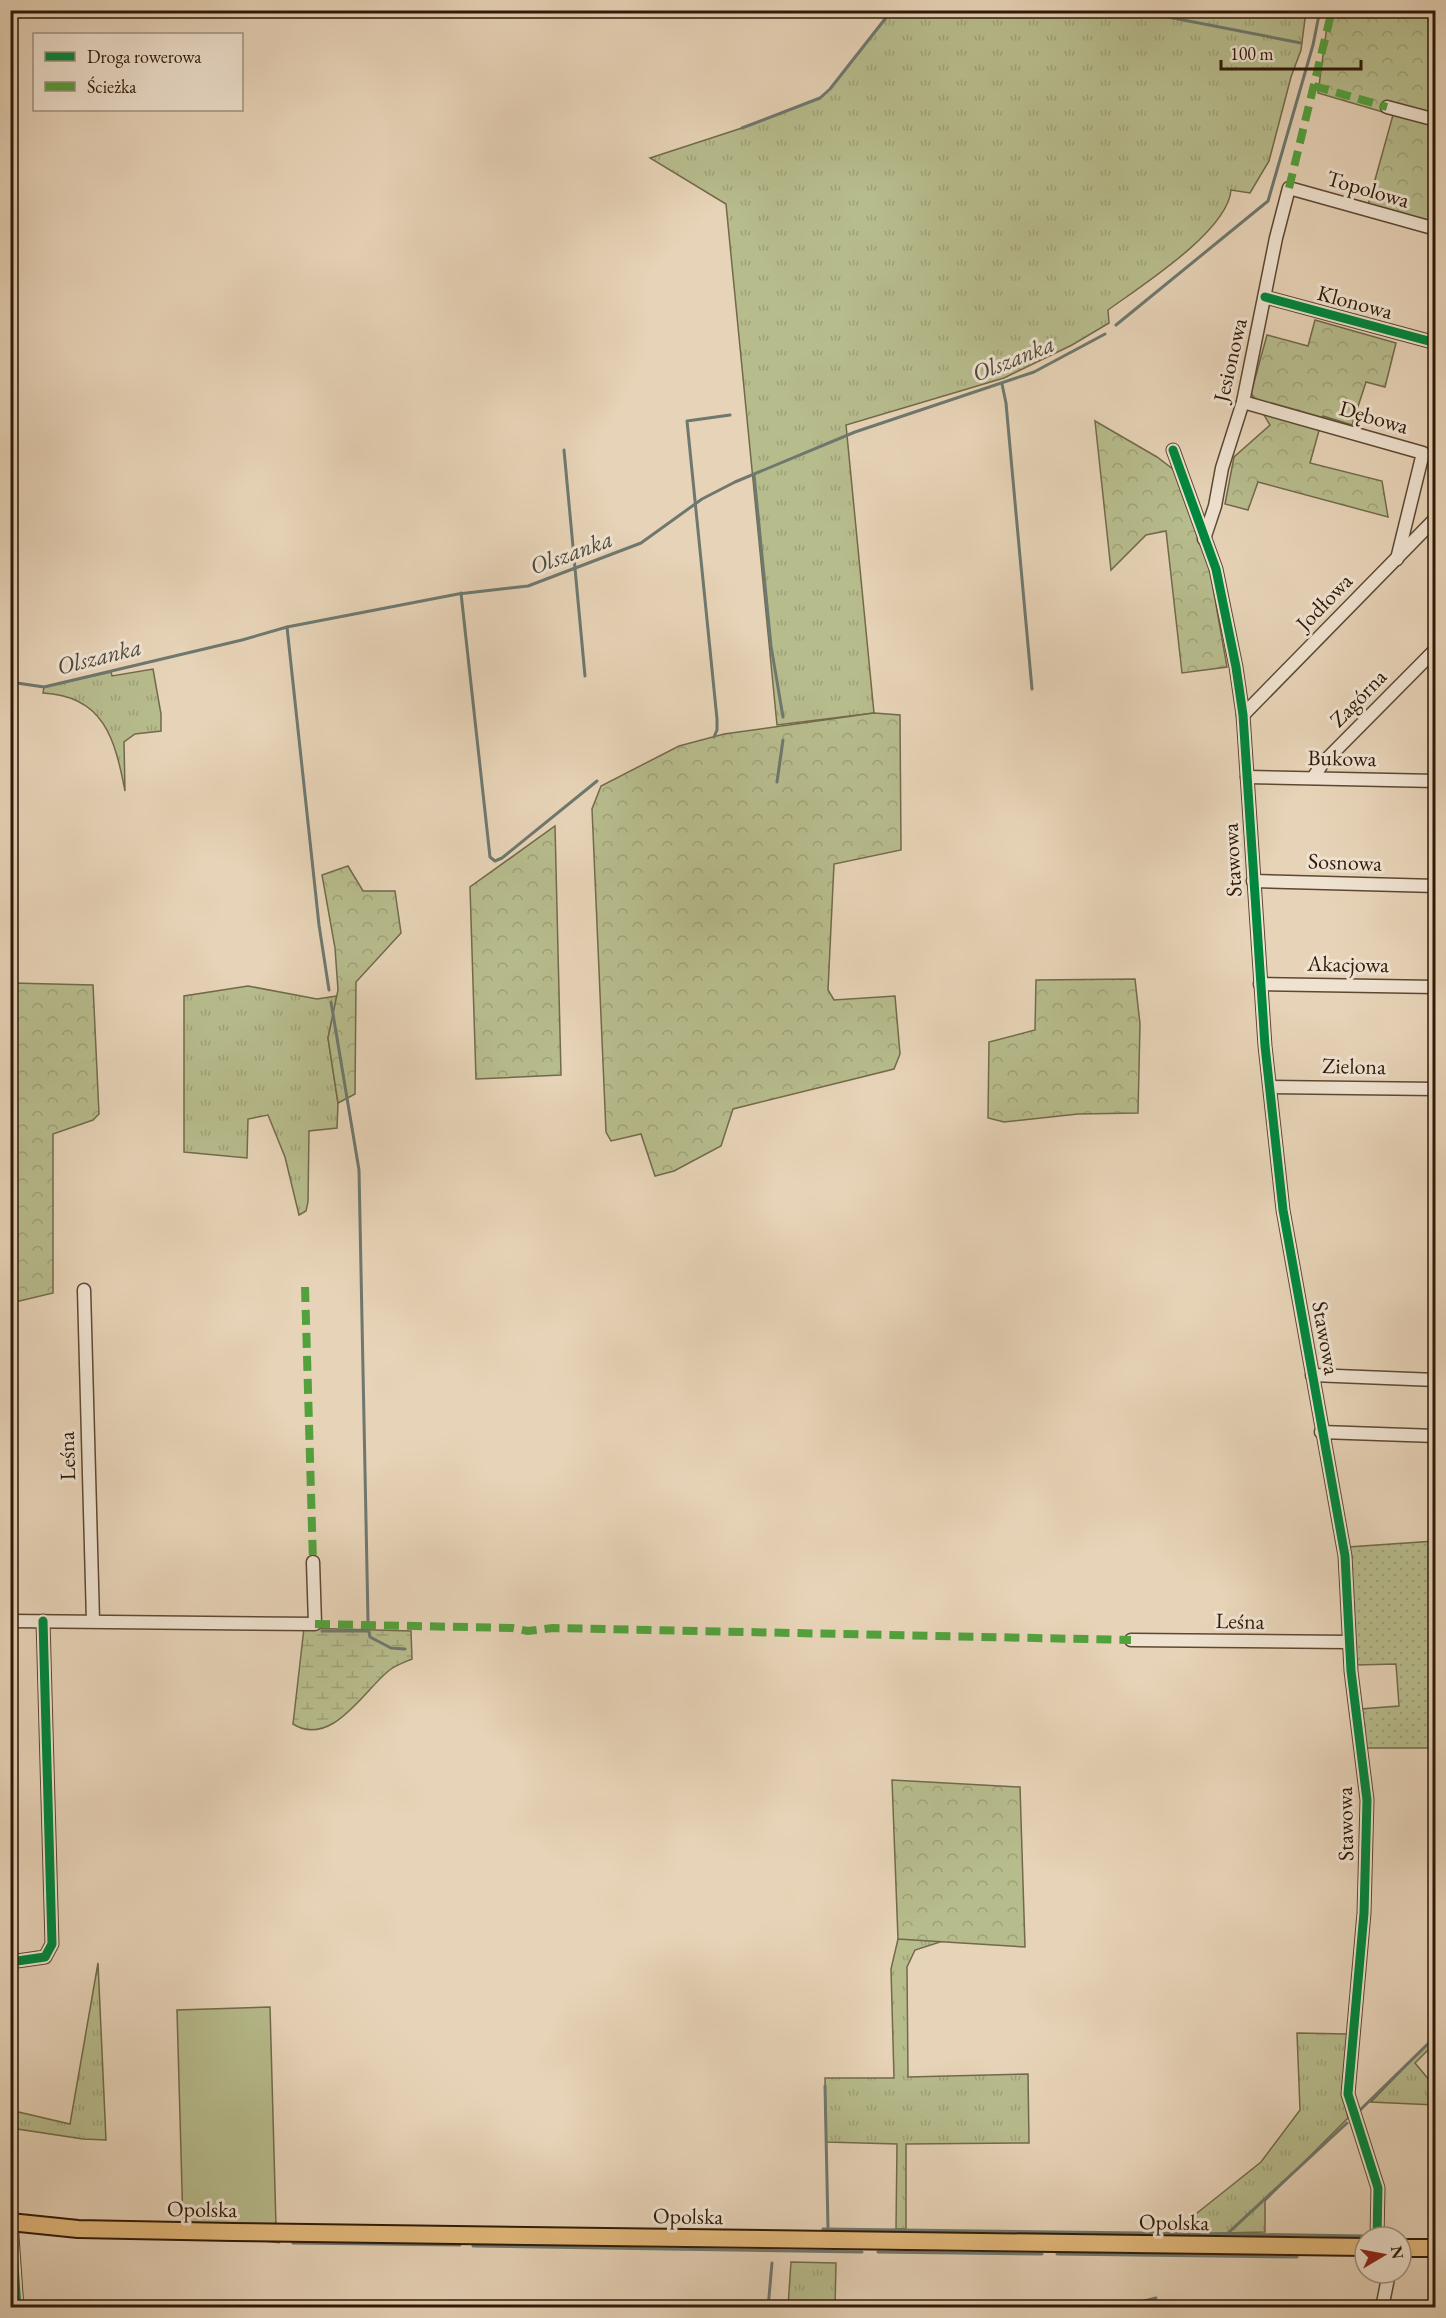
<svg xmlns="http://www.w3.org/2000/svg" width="1446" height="2318" viewBox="0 0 1446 2318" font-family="'EB Garamond',serif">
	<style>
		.grass { fill: url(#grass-tufts); stroke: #726a4a; stroke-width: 1.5 }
		.forest { fill: url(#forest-crowns); stroke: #726a4a; stroke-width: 1.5 }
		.wetland { fill: url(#wetland-marsh); stroke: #726a4a; stroke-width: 1.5 }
		.garden { fill: url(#garden-dots); stroke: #726a4a; stroke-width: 1.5 }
		.pitch { fill: #b7bc8d; stroke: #726a4a; stroke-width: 1.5 }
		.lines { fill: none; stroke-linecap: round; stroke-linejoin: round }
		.stream { stroke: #6e786f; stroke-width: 3 }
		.minor-casing { stroke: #5c4833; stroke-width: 15 }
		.major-casing { stroke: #2e1907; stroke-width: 20 }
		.minor { stroke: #efe2d0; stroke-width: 12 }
		.major { stroke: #e4ba7c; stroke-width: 16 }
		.quiet { stroke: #52a13d; stroke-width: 8; stroke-dasharray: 15 8; stroke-linecap: butt }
		.cycleway-casing { stroke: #efe2d0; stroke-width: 13 }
		.cycleway { stroke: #00873e; stroke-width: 9 }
		.labels { text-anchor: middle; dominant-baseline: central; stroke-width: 6; stroke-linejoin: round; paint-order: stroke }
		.street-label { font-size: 22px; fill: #2e1907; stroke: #efe2d0 }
		.water-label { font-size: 24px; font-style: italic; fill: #4e483b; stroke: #efe2d0 }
	</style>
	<defs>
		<pattern id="grass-tufts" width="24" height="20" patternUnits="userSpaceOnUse" patternTransform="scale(1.5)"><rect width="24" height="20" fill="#b7bc8d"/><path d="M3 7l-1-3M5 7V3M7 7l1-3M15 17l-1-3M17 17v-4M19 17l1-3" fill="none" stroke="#9ea178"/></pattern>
		<pattern id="forest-crowns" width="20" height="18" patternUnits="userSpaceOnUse" patternTransform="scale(1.5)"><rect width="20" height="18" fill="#b7bc8d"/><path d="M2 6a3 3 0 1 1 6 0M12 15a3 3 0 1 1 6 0" fill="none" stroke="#9ea178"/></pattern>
		<pattern id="wetland-marsh" width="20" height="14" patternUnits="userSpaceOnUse" patternTransform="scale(1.5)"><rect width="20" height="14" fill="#b7bc8d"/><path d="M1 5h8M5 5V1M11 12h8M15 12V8" fill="none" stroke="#9ea178"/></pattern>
		<pattern id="garden-dots" width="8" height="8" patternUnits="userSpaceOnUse" patternTransform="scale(1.5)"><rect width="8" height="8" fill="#b7bc8d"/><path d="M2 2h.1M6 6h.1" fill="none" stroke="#9ea178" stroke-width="1.8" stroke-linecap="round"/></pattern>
	</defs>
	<rect width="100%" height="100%" fill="#e7d3b7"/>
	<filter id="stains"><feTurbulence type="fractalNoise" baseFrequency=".00333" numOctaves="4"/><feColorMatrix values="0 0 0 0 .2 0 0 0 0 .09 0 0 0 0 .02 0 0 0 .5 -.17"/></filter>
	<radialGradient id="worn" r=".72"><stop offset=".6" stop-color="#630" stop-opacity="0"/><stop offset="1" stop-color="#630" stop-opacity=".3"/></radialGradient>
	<!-- grass -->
	<g class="grass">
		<path d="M 892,11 L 1306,11 L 1301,50 L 1291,77 L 1269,161 L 1250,193 L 1231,190 C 1228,231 1141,286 1108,310 L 1109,323 L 1072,345 L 1004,378 L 846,425 L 874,713 L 777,725 L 726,204 L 650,158 L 742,128 L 820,98 L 830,89 Z"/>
		<path d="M 153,669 L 161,714 L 161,731 L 135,734 L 124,742 L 125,791 C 115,739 104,696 43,693 L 44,687 L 111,672 L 112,676 Z"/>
		<path d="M 248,986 L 317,999 L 337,996 L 328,1038 L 338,1103 L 337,1128 L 309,1131 L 308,1202 L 306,1211 L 299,1215 L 285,1157 L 268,1115 L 248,1119 L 247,1158 L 184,1152 L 184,996 Z"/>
		<path d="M 898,1939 L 946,1940 L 915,1950 L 907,1967 L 908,2077 L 1028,2074 L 1029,2143 L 906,2144 L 906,2229 L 896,2229 L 897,2144 L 826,2142 L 825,2078 L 894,2078 L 891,1969 Z"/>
		<path d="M 98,1963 L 106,2140 L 83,2139 L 11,2128 L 14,2111 L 70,2124 Z"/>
		<path d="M 1297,2033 L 1347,2034 L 1342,2090 L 1348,2118 L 1265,2201 L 1265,2232 L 1177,2234 L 1177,2229 L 1261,2162 L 1300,2110 Z"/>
		<path d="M 1435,2036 L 1435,2043 L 1415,2063 L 1435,2087 L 1435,2105 L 1371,2102 Z"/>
		<path d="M 791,2262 L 836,2263 L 835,2307 L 788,2307 Z"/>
	</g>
	<!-- forest -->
	<g class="forest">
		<path d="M 1329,11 L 1435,11 L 1435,223 L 1368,205 L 1393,115 L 1318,93 Z"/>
		<path d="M 1315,320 L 1396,343 L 1385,387 L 1366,382 L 1352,425 L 1323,416 L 1310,463 L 1382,481 L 1388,517 L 1258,482 L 1248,510 L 1225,504 L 1234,457 L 1270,425 L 1251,393 L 1267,335 L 1308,346 Z"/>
		<path d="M 1095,421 L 1157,457 L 1178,473 L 1210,571 L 1227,667 L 1182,673 L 1166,531 L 1146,535 L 1111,570 Z"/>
		<path d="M 874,713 L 900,715 L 901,850 L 834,864 L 828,990 L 834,1000 L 895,996 L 900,1054 L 894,1069 L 733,1109 L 721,1146 L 674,1171 L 655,1176 L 641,1134 L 611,1141 L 606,1132 L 592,809 L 601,786 L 679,746 L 724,734 Z"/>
		<path d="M 555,826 L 561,1075 L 476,1079 L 470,887 Z"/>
		<path d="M 348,866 L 363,891 L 395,891 L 401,933 L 356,982 L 355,1094 L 338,1103 L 328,1038 L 338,990 L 335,948 L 322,875 Z"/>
		<path d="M 1135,979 L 1140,1024 L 1138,1113 L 1078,1114 L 1004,1122 L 988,1118 L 989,1042 L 1035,1030 L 1036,980 Z"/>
		<path d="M 11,983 L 93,985 L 99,1114 L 93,1120 L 53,1134 L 53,1293 L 11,1303 Z"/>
		<path d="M 892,1780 L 1020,1787 L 1025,1947 L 898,1939 Z"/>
	</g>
	<!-- wetland -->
	<path class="wetland" d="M 304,1628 L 411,1631 L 412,1659 C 405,1662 397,1665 391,1669 C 365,1688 332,1749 293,1724 Z"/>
	<!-- garden -->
	<path class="garden" d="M 1432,1494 L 1435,1494 L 1435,1785 L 1429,1785 L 1429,1748 L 1365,1748 L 1360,1709 L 1399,1706 L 1396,1664 L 1356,1665 L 1348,1547 L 1435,1541 Z"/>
	<!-- pitch -->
	<path class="pitch" d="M 270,2007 L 276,2226 L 183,2225 L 177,2010 Z"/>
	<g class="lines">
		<!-- stream -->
		<g class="stream">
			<path d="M 1132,10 L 1301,43"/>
			<path d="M 742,128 L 820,98 L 830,89 L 892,10"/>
			<path d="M 1116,325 L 1268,201 L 1313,45 L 1320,10"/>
			<path d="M 1002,384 L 1006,403 L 1032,689"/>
			<path d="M 564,450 L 585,676"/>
			<path d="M 754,475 L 771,646 L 783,717"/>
			<path d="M 461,593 L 490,857 L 495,861 L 502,858 L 597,781"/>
			<path d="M 287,627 L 319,925 L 329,990"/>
			<path d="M 10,682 L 44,687 L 242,640 L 287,627 L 458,594 L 528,586 L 641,543 L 702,499 L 735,482 L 855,432 L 1034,372 L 1105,334"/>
			<path d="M 714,737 L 717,730 L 717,719 L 687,421 L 730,415"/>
			<path d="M 777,782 L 783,740"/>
			<path d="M 331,1002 L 359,1170 L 368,1621"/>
			<path d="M 322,1631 L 369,1631"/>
			<path d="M 369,1632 L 370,1637 L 391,1648 L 405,1649"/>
			<path d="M 825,2086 L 828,2228"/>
			<path d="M 1358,2112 L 1436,2036"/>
			<path d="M 823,2229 L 1227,2234 L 1347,2123"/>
			<path d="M 1228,2234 L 1364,2236"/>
			<path d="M 262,2240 L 279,2242"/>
			<path d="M 293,2243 L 460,2245"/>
			<path d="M 473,2246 L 862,2252"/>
			<path d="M 878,2252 L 1042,2254"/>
			<path d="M 1057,2254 L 1297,2257"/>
			<path d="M 768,2308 L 772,2263"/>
			<path d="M 1116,2308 L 1156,2298"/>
		</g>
		<!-- minor casing -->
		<g class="minor-casing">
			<g id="minor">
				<path d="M 1387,107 L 1436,120"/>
				<path d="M 1265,297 L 1436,343"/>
				<path d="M 1243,402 L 1423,453 L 1397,559"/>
				<path d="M 1173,450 L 1216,569 L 1236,667 L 1243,715 L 1265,1046 L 1283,1210 L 1345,1556 L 1351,1671 L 1367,1800 L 1364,1913 L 1348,2094 L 1378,2188 L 1377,2237"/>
				<path d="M 1204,539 L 1215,506 L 1222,468 L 1243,402 L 1276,238 L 1289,188 L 1436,229"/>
				<path d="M 1243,715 L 1436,518"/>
				<path d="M 1247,777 L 1436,781"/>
				<path d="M 1313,778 L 1322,764 L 1436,649"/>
				<path d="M 1253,881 L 1436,886"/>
				<path d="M 1260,984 L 1436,987"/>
				<path d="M 1271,1087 L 1436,1089"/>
				<path d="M 84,1290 L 93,1621"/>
				<path d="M 1312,1375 L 1436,1380"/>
				<path d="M 1321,1432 L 1436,1436"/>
				<path d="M 10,1621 L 315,1624 L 313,1562"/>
				<path d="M 1131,1640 L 1349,1642"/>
				<path d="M 10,1962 L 45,1957 L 52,1944 L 43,1621"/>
				<path d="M 11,2222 L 17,2308"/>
				<path d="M 1382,2308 L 1389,2273"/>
			</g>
		</g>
		<!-- major casing -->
		<g class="major-casing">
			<g id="major">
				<path d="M 10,2222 L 78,2229 L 233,2232 L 1365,2247"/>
				<path d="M 1401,2248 L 1436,2248"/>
			</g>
		</g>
		<!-- minor -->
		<use href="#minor" class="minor"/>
		<!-- major -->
		<use href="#major" class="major"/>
		<!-- quiet -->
		<g class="quiet">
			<path d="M 1314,86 L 1387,107"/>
			<path d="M 1289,188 L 1332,10"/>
			<path d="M 305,1287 L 313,1562"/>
			<path d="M 315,1624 L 512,1628 L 528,1631 L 553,1628 L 1131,1640"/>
		</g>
		<!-- cycleway casing -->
		<g class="cycleway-casing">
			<g id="cycleway">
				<path d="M 1265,297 L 1436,343"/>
				<path d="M 1173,450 L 1216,569 L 1236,667 L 1243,715 L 1265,1046 L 1283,1210 L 1345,1556 L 1351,1671 L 1367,1800 L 1364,1913 L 1348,2094 L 1378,2188 L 1377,2237"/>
				<path d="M 10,1962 L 45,1957 L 52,1944 L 43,1621"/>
				<path d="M 11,2222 L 17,2308"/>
			</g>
		</g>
		<!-- cycleway -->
		<use href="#cycleway" class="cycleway"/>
	</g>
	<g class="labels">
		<!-- street labels -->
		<g class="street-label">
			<text transform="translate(1368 189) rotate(16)">Topolowa</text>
			<text transform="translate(1355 302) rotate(15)">Klonowa</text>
			<text transform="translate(1230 360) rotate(-77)">Jesionowa</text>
			<text transform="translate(1374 417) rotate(16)">Dębowa</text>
			<text transform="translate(1324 602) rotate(-46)">Jodłowa</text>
			<text transform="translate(1358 698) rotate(-46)">Zagórna</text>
			<text transform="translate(1342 758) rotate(1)">Bukowa</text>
			<text transform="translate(1232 860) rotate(-93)">Stawowa</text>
			<text transform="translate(1345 862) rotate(2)">Sosnowa</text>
			<text transform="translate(1348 964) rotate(1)">Akacjowa</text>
			<text transform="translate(1354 1066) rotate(1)">Zielona</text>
			<text transform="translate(1326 1338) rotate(80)">Stawowa</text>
			<text transform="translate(67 1456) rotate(-92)">Leśna</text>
			<text transform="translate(1240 1621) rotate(1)">Leśna</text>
			<text transform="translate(1345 1824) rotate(-91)">Stawowa</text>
			<text transform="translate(202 2209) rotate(1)">Opolska</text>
			<text transform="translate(688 2216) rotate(1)">Opolska</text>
			<text transform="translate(1174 2222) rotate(1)">Opolska</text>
		</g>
		<!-- water labels -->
		<g class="water-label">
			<text transform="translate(1013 358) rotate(-22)">Olszanka</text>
			<text transform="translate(571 552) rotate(-20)">Olszanka</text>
			<text transform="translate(99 656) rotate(-14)">Olszanka</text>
		</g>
	</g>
	<!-- margin -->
	<rect width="1446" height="2318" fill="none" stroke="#e7d3b7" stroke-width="36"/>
	<rect x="12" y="12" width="1422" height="2294" fill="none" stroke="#2e1907" stroke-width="3"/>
	<rect x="18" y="18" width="1410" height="2282" fill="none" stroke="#2e1907" stroke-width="1.5"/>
	<!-- legend -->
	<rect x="33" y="33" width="210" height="78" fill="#efe2d0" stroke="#a29280" stroke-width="1.5"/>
	<rect x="45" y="52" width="30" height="9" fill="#00873e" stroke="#a29280" stroke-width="1.5"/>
	<text x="87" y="63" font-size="18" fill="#2e1907">Droga rowerowa</text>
	<rect x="45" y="82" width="30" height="9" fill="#52a13d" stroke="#a29280" stroke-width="1.5"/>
	<text x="87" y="93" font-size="18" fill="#2e1907">Ścieżka</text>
	<!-- north arrow -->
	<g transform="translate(1383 2255) rotate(80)"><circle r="28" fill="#efe2d0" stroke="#a29280" stroke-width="1.5"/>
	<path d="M0-4.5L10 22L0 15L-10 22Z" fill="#8f2418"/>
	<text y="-9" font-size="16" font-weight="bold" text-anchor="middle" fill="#2e1907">N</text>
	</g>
	<!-- scale -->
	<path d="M1221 60v9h140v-9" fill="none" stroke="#2e1907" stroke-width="3"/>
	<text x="1230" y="60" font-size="18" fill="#2e1907" stroke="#efe2d0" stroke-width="4.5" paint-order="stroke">100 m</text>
	<rect width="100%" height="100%" filter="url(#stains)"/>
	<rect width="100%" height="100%" fill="url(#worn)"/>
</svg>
